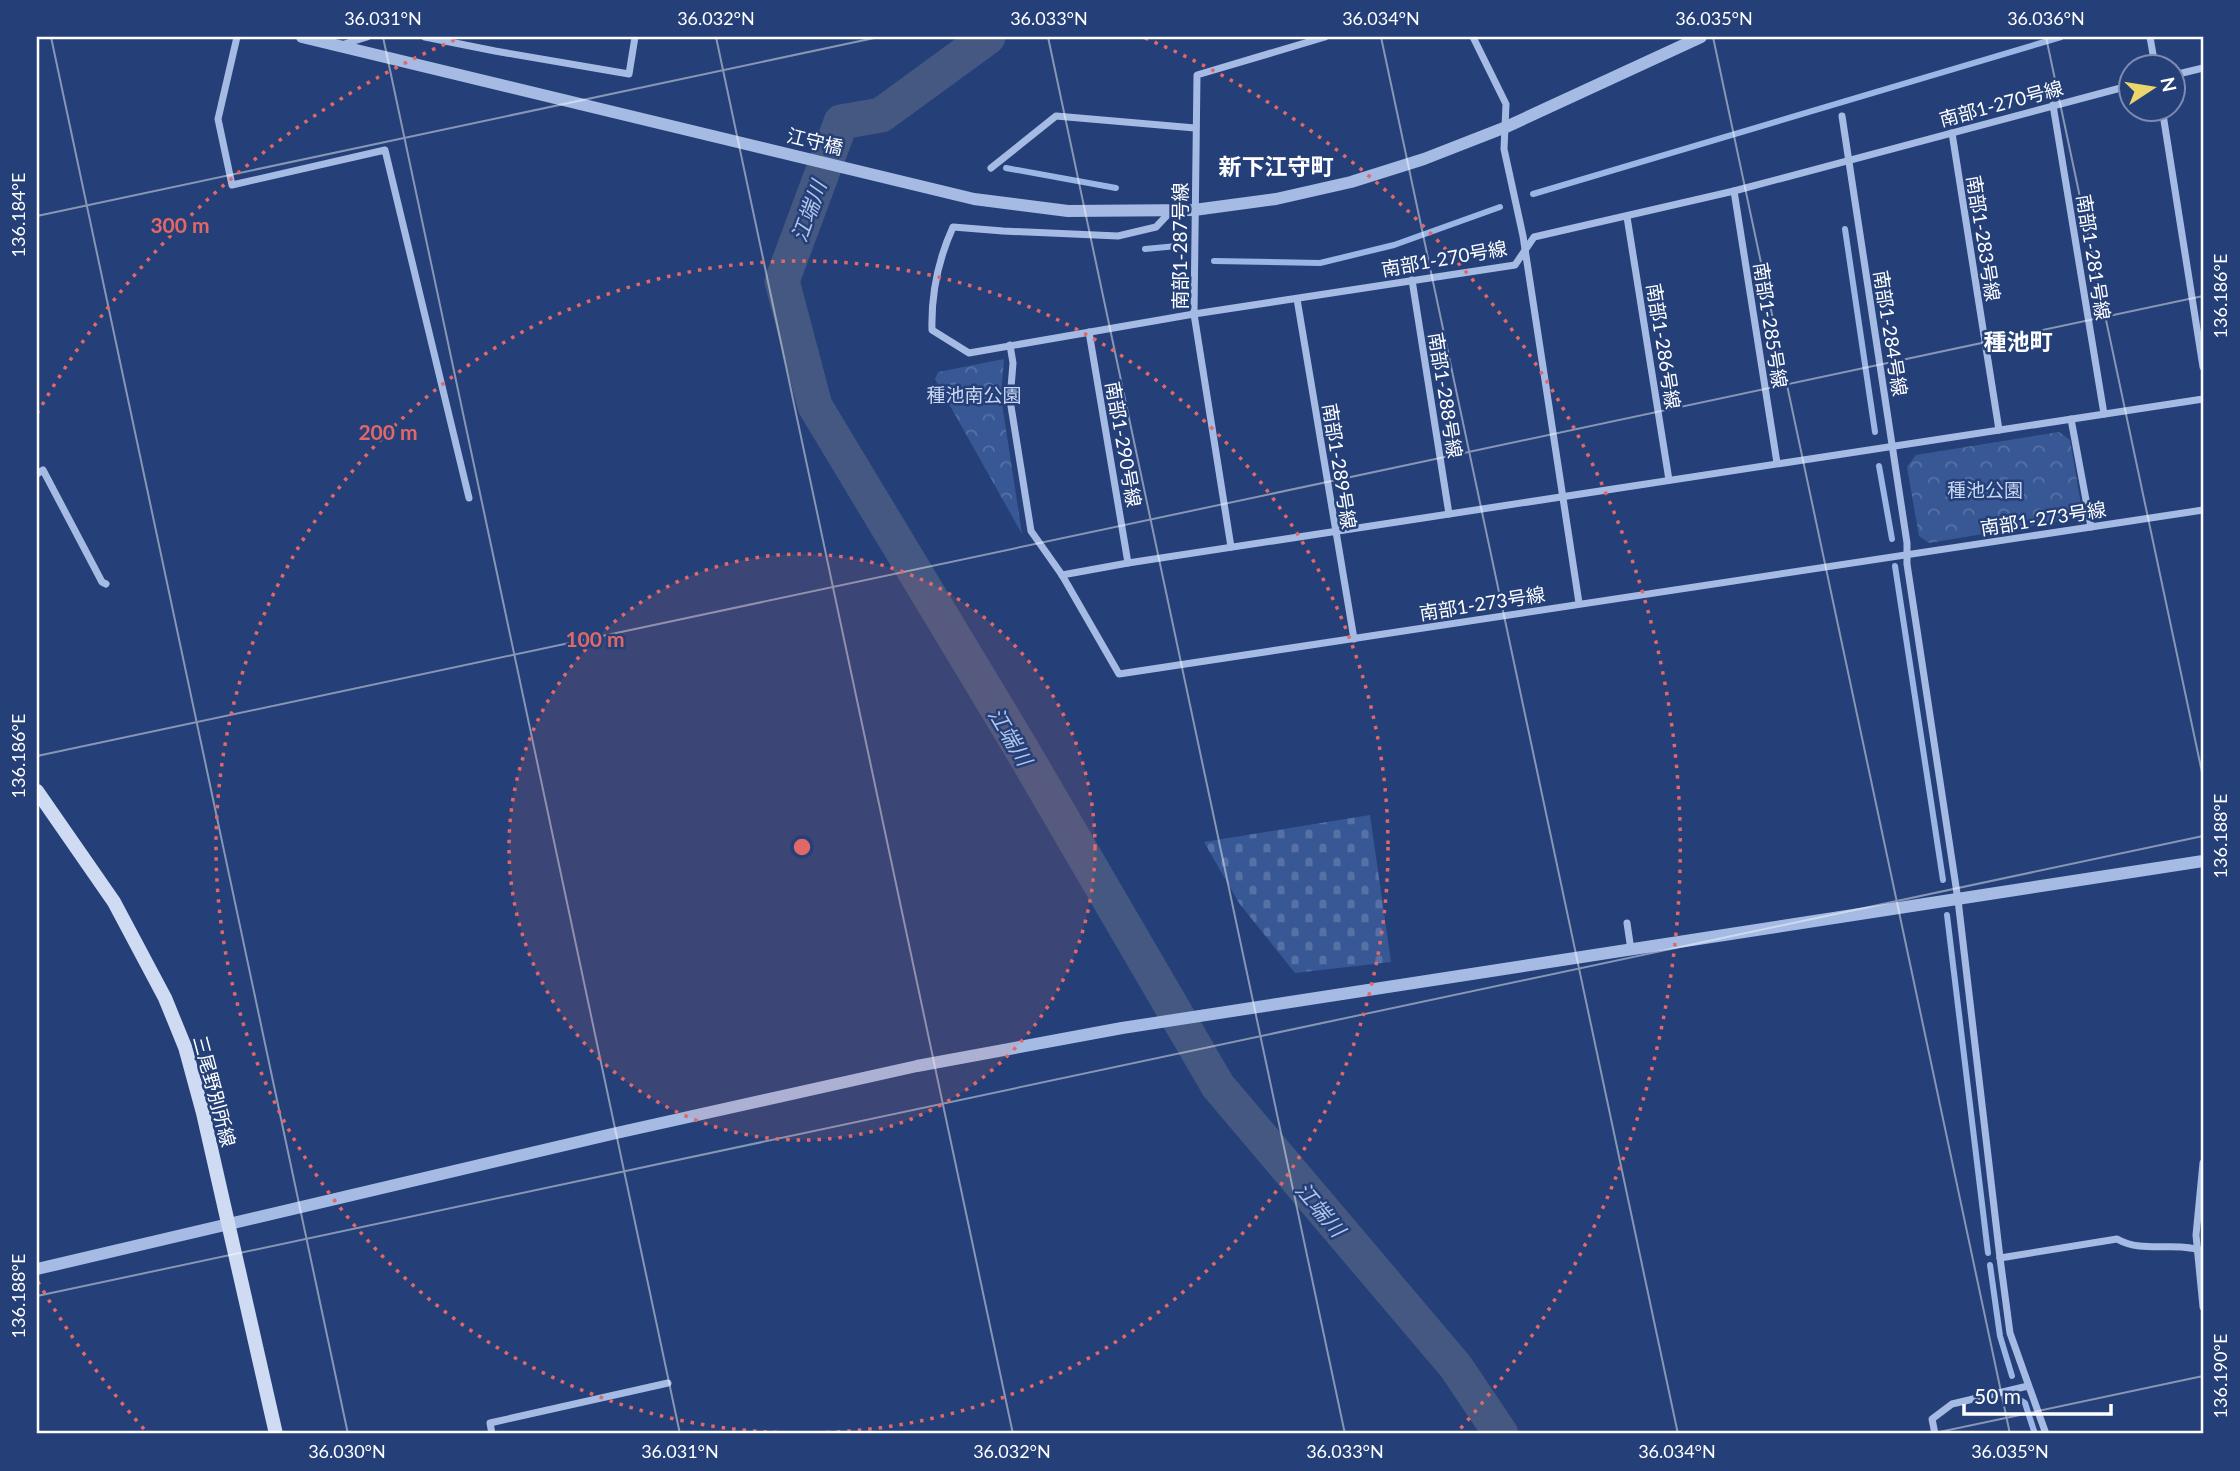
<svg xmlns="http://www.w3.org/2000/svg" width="2240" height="1471" viewBox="0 0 2240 1471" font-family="Lato,'Noto Sans JP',sans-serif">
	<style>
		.cemetery { fill: url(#cemetery-stones) }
		.park { fill: url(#park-crowns) }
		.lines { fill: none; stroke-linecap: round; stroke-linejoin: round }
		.stream { stroke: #9bb5e4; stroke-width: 6 }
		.river { stroke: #445881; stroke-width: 35 }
		.minor { stroke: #a6bbe3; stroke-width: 7 }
		.tertiary { stroke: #a6bbe3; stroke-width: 12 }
		.secondary { stroke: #cfdbf3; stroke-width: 14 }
		.ticks { fill: none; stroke: #fff; stroke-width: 2; stroke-opacity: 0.45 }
		.ring { fill: none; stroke: #e26868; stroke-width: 3.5; stroke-dasharray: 3.5 7 }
		.labels { text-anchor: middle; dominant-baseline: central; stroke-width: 5; stroke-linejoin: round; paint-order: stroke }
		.street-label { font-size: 19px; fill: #fff; stroke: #254078 }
		.park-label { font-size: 19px; fill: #c9d7f3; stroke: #254078 }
		.water-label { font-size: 21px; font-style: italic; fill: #b1c5eb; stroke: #254078 }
		.quarter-label { font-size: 23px; font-weight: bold; fill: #fff; stroke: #254078 }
		.centre { fill: #e26868; stroke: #254078; stroke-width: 3.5 }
		.ring-label { font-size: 21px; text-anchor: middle; font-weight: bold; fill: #e26868; stroke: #254078; stroke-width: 5; stroke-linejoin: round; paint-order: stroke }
		.neatline { fill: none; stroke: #fff; stroke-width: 2.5 }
		.ticks-label { font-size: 18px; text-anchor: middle; fill: #fff }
	</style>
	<defs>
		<pattern id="cemetery-stones" width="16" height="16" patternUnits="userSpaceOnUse" patternTransform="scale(1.75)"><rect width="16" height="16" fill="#385895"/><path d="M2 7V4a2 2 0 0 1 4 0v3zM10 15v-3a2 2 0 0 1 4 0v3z" fill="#5671a5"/></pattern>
		<pattern id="park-crowns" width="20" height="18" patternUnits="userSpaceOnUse" patternTransform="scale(1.75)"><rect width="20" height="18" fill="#385895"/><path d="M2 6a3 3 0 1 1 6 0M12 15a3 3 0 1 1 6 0" fill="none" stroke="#5671a5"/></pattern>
	</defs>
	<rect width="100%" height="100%" fill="#254078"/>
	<!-- cemetery -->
	<path class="cemetery" d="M 1370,815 L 1391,962 L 1295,973 L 1239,903 L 1204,842 Z"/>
	<!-- park -->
	<g class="park">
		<path d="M 1004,359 L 1001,397 L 1022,534 L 935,379 L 938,372 Z"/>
		<path d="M 2059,432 L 2070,440 L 2082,510 L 2073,519 L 1929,543 L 1919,536 L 1907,467 L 1916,455 Z"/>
	</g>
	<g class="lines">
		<!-- stream -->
		<g class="stream">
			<path d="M 1006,168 L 1116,188"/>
			<path d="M 1533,194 L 2061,37"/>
			<path d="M 1845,229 L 1875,432"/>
			<path d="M 1145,249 L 1177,246"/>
			<path d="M 1214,261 L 1320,263 L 1394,245 L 1500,207"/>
			<path d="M 1879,466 L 1892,539"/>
			<path d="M 1895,566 L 1943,880"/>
			<path d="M 1947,915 L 1988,1253"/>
			<path d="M 1990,1265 L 2000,1336 L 2012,1376"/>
			<path d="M 2017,1398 L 2025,1403 L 2035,1434"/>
		</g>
		<!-- river -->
		<path class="river" d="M 988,37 L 881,115 L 841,122 L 782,281 L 815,406 L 1021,748 L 1218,1086 L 1456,1367 L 1501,1434"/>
		<!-- minor -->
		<g class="minor">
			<path d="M 237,37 L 218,119 L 232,185 L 385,150 L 469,498"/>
			<path d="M 425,37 L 495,51 L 629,74 L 635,37"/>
			<path d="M 1473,37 L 1506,104 L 1504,149 L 1523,236 L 1579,603"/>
			<path d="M 2150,37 L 2155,66"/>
			<path d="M 341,45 L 367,37"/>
			<path d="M 2174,75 L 2203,68"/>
			<path d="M 2053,105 L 2104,414"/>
			<path d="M 2162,108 L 2203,367"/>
			<path d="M 1842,116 L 1907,543 L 1907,564 L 1958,900 L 2000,1258"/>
			<path d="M 1952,133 L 1999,430"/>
			<path d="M 991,168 L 1056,116 L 1195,128"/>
			<path d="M 1734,191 L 1777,463"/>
			<path d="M 1172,210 L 1156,227 L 1118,236 L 1003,231 L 953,227 C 938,260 931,293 932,330 L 969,353 L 1194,314 L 1515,265 L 1534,237 L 1734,191 L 2132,85"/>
			<path d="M 1627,217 L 1669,480"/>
			<path d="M 1412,280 L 1449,514"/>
			<path d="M 1297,299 L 1354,639"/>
			<path d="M 1089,332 L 1128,563"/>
			<path d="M 1010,345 L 1013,363 L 1010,400 L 1031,531 L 1062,575 L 1119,674 L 2203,510"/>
			<path d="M 2071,419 L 2091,527"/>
			<path d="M 37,474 L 43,470 L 102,582 L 106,584"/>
			<path d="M 1231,547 L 1194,314 L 1197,75 L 1325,37"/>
			<path d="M 1062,575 L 1128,563 L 2203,399"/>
			<path d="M 1627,923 L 1631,950"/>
			<path d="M 2203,1163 L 2196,1235 L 2203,1307"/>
			<path d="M 492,1434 L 490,1423 L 668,1383"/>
			<path d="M 1935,1434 L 1932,1419 L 1952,1404 L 2028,1386"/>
			<path d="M 2046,1434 L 2010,1333 L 2000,1258 L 2117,1239 C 2143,1254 2175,1241 2203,1251"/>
		</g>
		<!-- tertiary -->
		<g class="tertiary">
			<path d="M 302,37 L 974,199 L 1068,211 L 1194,210 L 1276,199 L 1351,182 L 1424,159 L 1506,127 L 1701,37"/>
			<path d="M 37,1269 L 612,1134 L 917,1066 L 1122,1028 L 2203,861"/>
		</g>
		<!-- secondary -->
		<path class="secondary" d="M 37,791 L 114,902 L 165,998 L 185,1047 L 203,1113 L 276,1434"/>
	</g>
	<!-- ticks -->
	<path class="ticks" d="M 51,37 L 348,1434M 383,37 L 680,1434M 716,37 L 1013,1434M 1048,37 L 1345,1434M 1381,37 L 1678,1434M 1713,37 L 2010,1434M 2046,37 L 2203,777M 37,216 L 879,37M 37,756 L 2203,296M 37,1296 L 2203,836M 1930,1434 L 2203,1376"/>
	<!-- distance rings -->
	<circle cx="802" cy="847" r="293" fill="#e26868" fill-opacity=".12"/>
	<g class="ring">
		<circle cx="802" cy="847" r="293"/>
		<circle cx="802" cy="847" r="586"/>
		<path d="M144 1429A879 879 0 0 1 37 1280M37 414A879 879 0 0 1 459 38M1145 38A879 879 0 0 1 1460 1429"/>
	</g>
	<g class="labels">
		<!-- street labels -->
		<g class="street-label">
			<text transform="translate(2001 103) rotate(-15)">南部1-270号線</text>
			<text transform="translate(815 141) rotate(14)">江守橋</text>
			<text transform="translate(1984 238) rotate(81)">南部1-283号線</text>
			<text transform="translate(1179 246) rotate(-90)">南部1-287号線</text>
			<text transform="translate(2094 257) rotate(81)">南部1-281号線</text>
			<text transform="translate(1444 258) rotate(-10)">南部1-270号線</text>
			<text transform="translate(1771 325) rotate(81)">南部1-285号線</text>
			<text transform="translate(1891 333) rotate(81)">南部1-284号線</text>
			<text transform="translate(1664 346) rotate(81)">南部1-286号線</text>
			<text transform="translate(1446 395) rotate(81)">南部1-288号線</text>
			<text transform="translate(1124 444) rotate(80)">南部1-290号線</text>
			<text transform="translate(1340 466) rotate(81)">南部1-289号線</text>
			<text transform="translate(2043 518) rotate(-9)">南部1-273号線</text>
			<text transform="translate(1482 603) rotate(-9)">南部1-273号線</text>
			<text transform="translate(215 1091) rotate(75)">三尾野別所線</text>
		</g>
		<!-- park labels -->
		<g class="park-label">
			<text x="974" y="394">種池南公園</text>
			<text x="1985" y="489">種池公園</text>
		</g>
		<!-- water labels -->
		<g class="water-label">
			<text transform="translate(808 211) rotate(-70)">江端川</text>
			<text transform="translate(1011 736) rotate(59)">江端川</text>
			<text transform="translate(1321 1209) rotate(50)">江端川</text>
		</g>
		<!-- quarter labels -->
		<g class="quarter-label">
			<text x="1276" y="166">新下江守町</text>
			<text x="2018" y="341">種池町</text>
		</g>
	</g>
	<circle cx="802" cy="847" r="10" class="centre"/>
	<g class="ring-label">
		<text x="180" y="233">300 m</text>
		<text x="388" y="440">200 m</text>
		<text x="595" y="647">100 m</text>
	</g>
	<!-- border -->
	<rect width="2240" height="1471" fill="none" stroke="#254078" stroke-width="77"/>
	<!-- north arrow -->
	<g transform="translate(2152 88) rotate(78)"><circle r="33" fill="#254078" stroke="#7c8cae" stroke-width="2"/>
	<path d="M0-5L12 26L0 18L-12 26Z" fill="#ecd56b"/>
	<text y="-10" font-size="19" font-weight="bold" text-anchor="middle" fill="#ffffff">N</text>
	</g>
	<!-- scale -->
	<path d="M1964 1404v10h147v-10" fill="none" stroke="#ffffff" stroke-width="3.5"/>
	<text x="1974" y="1404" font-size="21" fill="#ffffff" stroke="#254078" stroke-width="5" paint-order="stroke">50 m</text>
	<rect x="38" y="38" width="2164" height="1394" class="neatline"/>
	<g class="ticks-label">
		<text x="383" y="25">36.031°N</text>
		<text x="716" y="25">36.032°N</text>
		<text x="1049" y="25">36.033°N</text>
		<text x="1381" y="25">36.034°N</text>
		<text x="1714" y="25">36.035°N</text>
		<text x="2046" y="25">36.036°N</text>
		<text transform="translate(19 215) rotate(-90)" y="6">136.184°E</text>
		<text transform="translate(2221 296) rotate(-90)" y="6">136.186°E</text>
		<text transform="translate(19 756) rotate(-90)" y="6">136.186°E</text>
		<text transform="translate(2221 836) rotate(-90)" y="6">136.188°E</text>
		<text transform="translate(19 1296) rotate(-90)" y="6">136.188°E</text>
		<text transform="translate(2221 1376) rotate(-90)" y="6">136.190°E</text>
		<text x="347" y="1458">36.030°N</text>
		<text x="680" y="1458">36.031°N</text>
		<text x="1012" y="1458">36.032°N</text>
		<text x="1345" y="1458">36.033°N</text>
		<text x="1677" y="1458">36.034°N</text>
		<text x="2010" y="1458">36.035°N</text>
	</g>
</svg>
